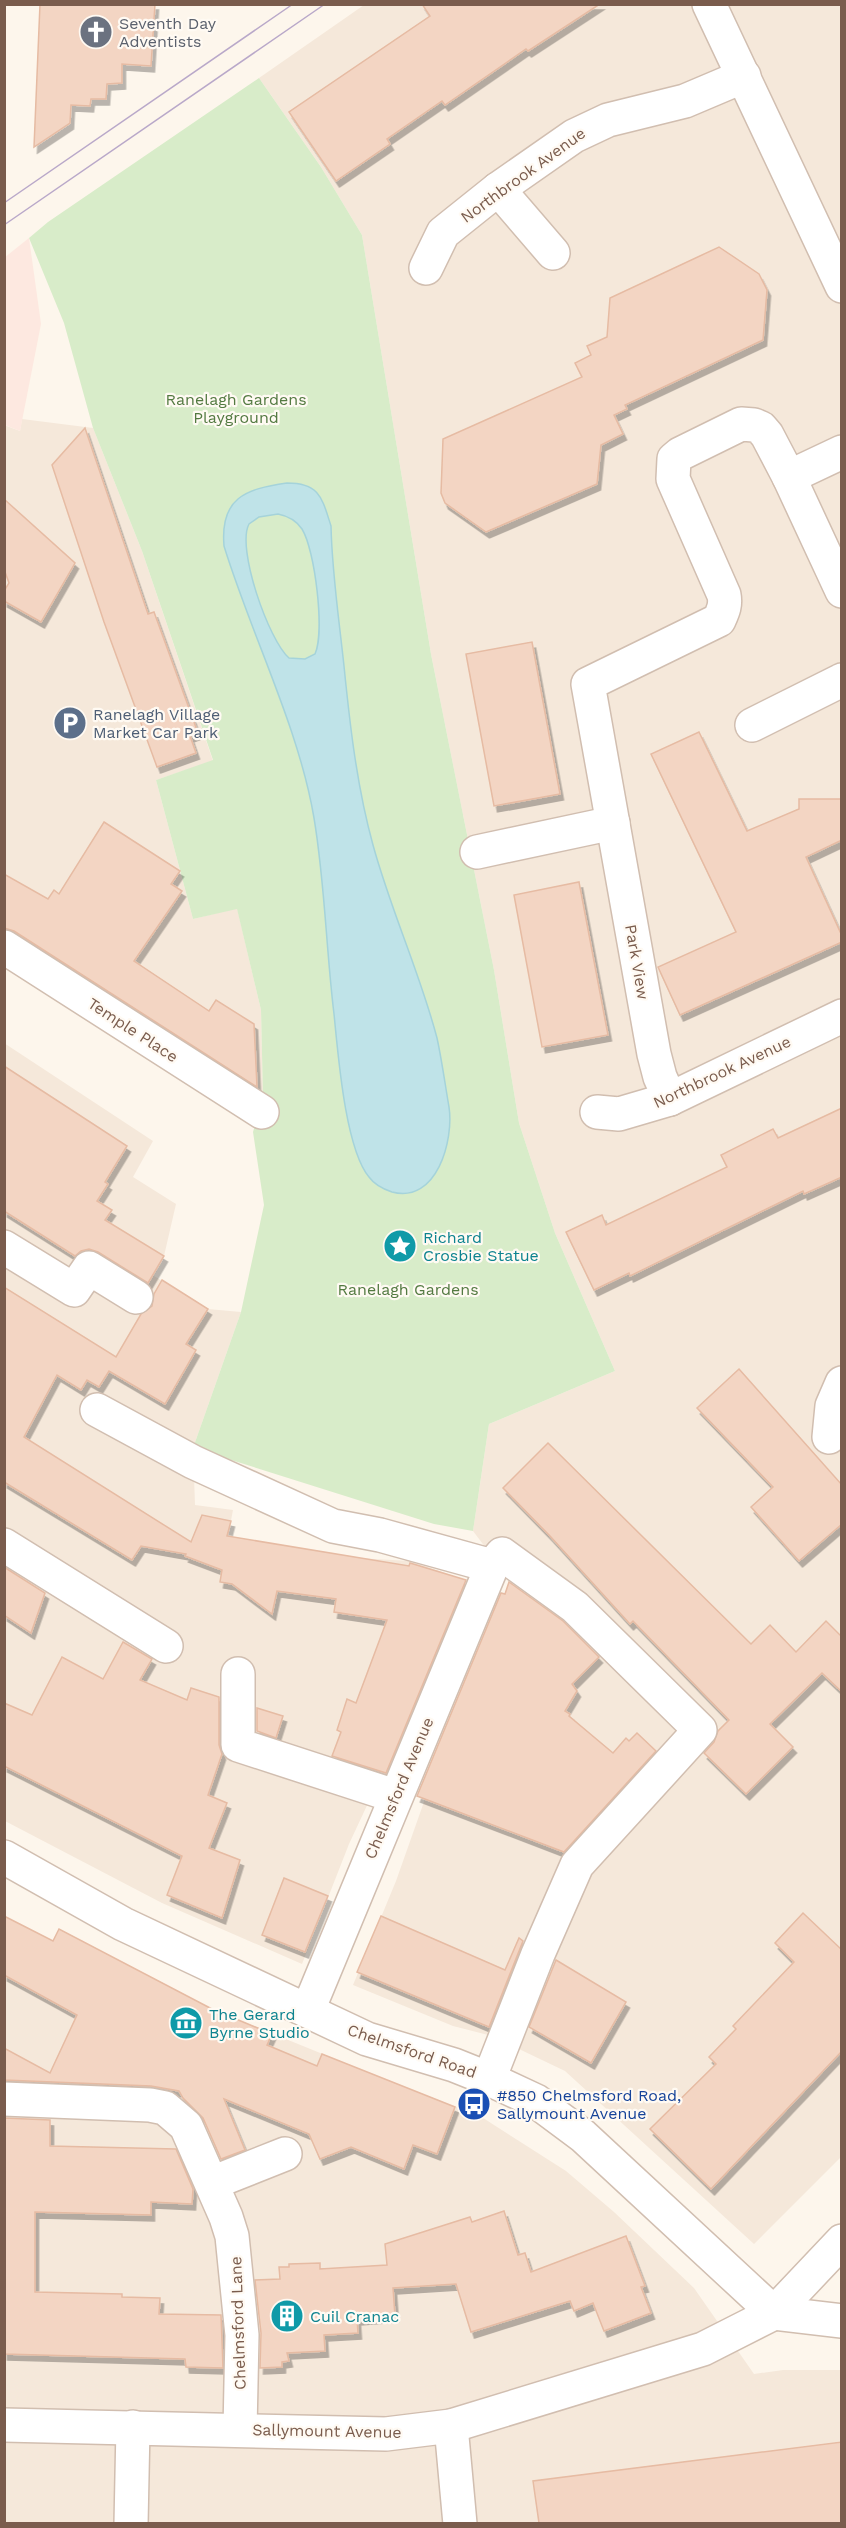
<svg xmlns="http://www.w3.org/2000/svg" width="846" height="2528" viewBox="0 0 846 2528" font-family="'Work Sans',sans-serif">
	<style>
		.residential { fill: #f5e8da }
		.commercial { fill: #fde8e0 }
		.green { fill: #d8ecc9 }
		.water { fill: #bfe3e8; stroke: #a5d3da; stroke-width: 1.5; fill-rule: evenodd }
		.building { fill: #f3d5c3; stroke: #e6bba3; stroke-width: 1.5; filter: url(#shadow) }
		.lines { fill: none; stroke-linecap: round; stroke-linejoin: round }
		.minor-casing { stroke: #d1beb0; stroke-width: 36 }
		.minor { stroke: #fff; stroke-width: 33 }
		.tram { stroke: #b9a8c9; stroke-width: 1.5 }
		.labels { text-anchor: middle; dominant-baseline: central; stroke-width: 4.5; stroke-linejoin: round; paint-order: stroke }
		.worship-label { font-size: 16px; fill: #5b616d; stroke: #fffaf3; text-anchor: start }
		.street-label { font-size: 16px; fill: #7a5c4d; stroke: #fffaf3 }
		.park-label { font-size: 16px; fill: #537a41; stroke: #fffaf3 }
		.service-label { font-size: 16px; fill: #4e5e75; stroke: #fffaf3; text-anchor: start }
		.culture-label { font-size: 16px; fill: #0d838f; stroke: #fffaf3; text-anchor: start }
		.transit-label { font-size: 16px; fill: #164399; stroke: #fffaf3; text-anchor: start }
	</style>
	<defs>
		<filter id="shadow"><feDropShadow dx="3.5" dy="6" stdDeviation="0" flood-color="#0004"/></filter>
	</defs>
	<rect width="100%" height="100%" fill="#fdf6ec"/>
	<!-- residential -->
	<g class="residential">
		<path d="M 364,5 L 841,5 L 842,2156 L 754,2244 L 565,2071 L 492,2036 L 453,2026 L 353,1985 L 396,1881 L 425,1799 L 510,1580 L 473,1531 L 489,1424 L 615,1371 L 555,1233 L 519,1123 L 494,970 L 431,654 L 362,235 L 321,167 L 259,78 Z"/>
		<path d="M 22,419 L 93,428 L 142,551 L 213,761 L 156,780 L 193,919 L 237,908 L 261,1010 L 263,1098 L 5,935 L 4,425 L 20,431 Z"/>
		<path d="M 4,1043 L 153,1141 L 133,1177 L 176,1204 L 164,1256 L 154,1276 L 208,1309 L 241,1312 L 193,1448 L 195,1505 L 233,1510 L 228,1536 L 357,1558 L 410,1561 L 454,1576 L 438,1613 L 377,1784 L 349,1844 L 302,1964 L 162,1903 L 5,1821 Z"/>
		<path d="M 4,1916 L 52,1942 L 59,1929 L 212,2009 L 394,2083 L 480,2116 L 566,2171 L 614,2212 L 694,2288 L 754,2374 L 783,2370 L 841,2370 L 841,2523 L 5,2523 Z"/>
	</g>
	<!-- commercial -->
	<path class="commercial" d="M 29,238 L 41,324 L 20,431 L 5,425 L 4,258 Z"/>
	<!-- green -->
	<path class="green" d="M 259,78 L 321,167 L 362,235 L 431,654 L 494,970 L 519,1123 L 555,1233 L 615,1371 L 489,1424 L 473,1531 L 434,1524 L 193,1448 L 241,1312 L 264,1205 L 253,1132 L 263,1098 L 261,1010 L 237,909 L 193,919 L 156,780 L 213,760 L 142,551 L 93,428 L 64,323 L 29,238 L 48,222 Z"/>
	<!-- water -->
	<path class="water" d="M 287,483 C 320,483 322,498 331,526 C 332,573 339,619 344,666 C 350,726 357,787 373,845 C 391,911 420,973 437,1038 C 442,1061 445,1084 449,1107 C 454,1140 437,1204 392,1192 C 383,1189 374,1184 369,1177 C 345,1148 338,1053 334,1014 C 326,949 325,883 314,818 C 299,728 251,634 224,546 C 220,498 245,489 287,483 ZM 278,514 C 288,516 296,520 302,529 C 315,550 325,632 315,654 L 305,659 L 289,658 C 269,641 236,548 249,524 L 259,517 Z"/>
	<!-- building -->
	<g class="building">
		<path d="M 40,4 L 155,4 L 151,66 L 122,64 L 122,83 L 107,84 L 106,99 L 91,99 L 90,106 L 71,105 L 70,123 L 34,147 Z"/>
		<path d="M 422,4 L 600,4 L 528,51 L 526,49 L 445,105 L 442,101 L 387,139 L 390,144 L 336,181 L 289,112 L 430,16 Z"/>
		<path d="M 719,247 L 759,274 L 767,290 L 763,340 L 625,405 L 627,409 L 614,415 L 623,434 L 601,445 L 597,484 L 486,532 L 445,503 L 441,493 L 443,439 L 582,377 L 575,363 L 591,355 L 587,346 L 607,337 L 610,298 Z"/>
		<path d="M 85,428 L 148,614 L 154,612 L 198,733 L 190,736 L 196,753 L 157,767 L 104,622 L 52,465 Z"/>
		<path d="M 4,499 L 75,563 L 41,622 L 4,601 L 4,591 L 9,583 L 4,569 Z"/>
		<path d="M 532,642 L 560,794 L 494,806 L 466,654 Z"/>
		<path d="M 699,732 L 747,831 L 799,809 L 799,799 L 842,799 L 842,840 L 806,857 L 842,936 L 842,942 L 680,1015 L 658,967 L 736,932 L 651,754 Z"/>
		<path d="M 104,822 L 180,871 L 171,884 L 182,891 L 134,961 L 209,1011 L 216,1000 L 254,1024 L 257,1087 L 14,931 L 4,928 L 4,874 L 48,899 L 54,890 L 59,894 Z"/>
		<path d="M 579,882 L 608,1035 L 542,1047 L 514,895 Z"/>
		<path d="M 4,1066 L 127,1146 L 105,1182 L 108,1184 L 97,1201 L 112,1210 L 105,1220 L 164,1256 L 148,1283 L 98,1252 L 89,1249 L 81,1251 L 75,1256 L 4,1211 Z"/>
		<path d="M 842,1108 L 842,1177 L 804,1194 L 803,1191 L 630,1276 L 629,1273 L 594,1290 L 566,1232 L 602,1215 L 606,1225 L 727,1167 L 721,1155 L 773,1129 L 778,1138 Z"/>
		<path d="M 162,1280 L 208,1309 L 186,1344 L 196,1350 L 165,1404 L 109,1371 L 99,1387 L 87,1380 L 81,1390 L 57,1375 L 24,1437 L 191,1542 L 202,1515 L 231,1521 L 227,1536 L 409,1566 L 410,1563 L 466,1580 L 386,1773 L 332,1756 L 341,1732 L 337,1730 L 347,1699 L 356,1703 L 387,1620 L 334,1612 L 336,1599 L 277,1591 L 272,1614 L 232,1584 L 220,1582 L 222,1570 L 185,1556 L 186,1554 L 141,1546 L 132,1560 L 4,1482 L 4,1287 L 116,1357 L 141,1314 L 152,1306 L 154,1294 Z"/>
		<path d="M 739,1369 L 842,1485 L 842,1524 L 799,1561 L 751,1507 L 773,1487 L 697,1408 Z"/>
		<path d="M 548,1443 L 751,1644 L 770,1625 L 796,1652 L 826,1621 L 842,1637 L 842,1692 L 822,1673 L 770,1724 L 793,1747 L 746,1794 L 704,1753 L 714,1742 L 718,1731 L 729,1720 L 633,1621 L 630,1624 L 550,1536 L 503,1488 Z"/>
		<path d="M 4,1567 L 45,1593 L 31,1633 L 4,1615 Z"/>
		<path d="M 509,1582 L 563,1621 L 599,1657 L 572,1684 L 577,1691 L 565,1711 L 570,1714 L 569,1716 L 613,1753 L 626,1738 L 629,1741 L 637,1733 L 656,1751 L 564,1852 L 417,1796 L 501,1593 L 505,1594 Z"/>
		<path d="M 123,1642 L 152,1659 L 140,1680 L 187,1700 L 191,1688 L 219,1697 L 219,1745 L 222,1754 L 208,1795 L 227,1803 L 209,1848 L 240,1860 L 222,1918 L 167,1895 L 182,1856 L 4,1766 L 4,1703 L 32,1715 L 62,1657 L 103,1679 Z"/>
		<path d="M 257,1708 L 283,1716 L 276,1738 L 257,1731 Z"/>
		<path d="M 284,1878 L 328,1896 L 305,1952 L 262,1935 Z"/>
		<path d="M 803,1913 L 842,1950 L 842,2051 L 711,2189 L 650,2129 L 716,2064 L 709,2057 L 736,2029 L 733,2026 L 794,1962 L 775,1943 Z"/>
		<path d="M 4,1916 L 53,1941 L 59,1929 L 212,2009 L 272,2034 L 267,2045 L 317,2066 L 322,2054 L 455,2107 L 437,2154 L 413,2145 L 404,2169 L 351,2147 L 320,2159 L 309,2134 L 224,2099 L 245,2150 L 221,2159 L 203,2118 L 183,2098 L 179,2091 L 151,2086 L 4,2080 L 4,2048 L 50,2073 L 77,2015 L 4,1975 Z"/>
		<path d="M 381,1916 L 505,1970 L 519,1938 L 523,1941 L 489,2027 L 357,1972 Z"/>
		<path d="M 556,1960 L 626,2002 L 591,2063 L 529,2027 Z"/>
		<path d="M 4,2118 L 50,2120 L 50,2146 L 176,2149 L 193,2189 L 192,2204 L 151,2202 L 151,2215 L 35,2212 L 35,2292 L 122,2294 L 122,2297 L 160,2298 L 159,2314 L 221,2315 L 223,2368 L 186,2367 L 185,2359 L 4,2354 Z"/>
		<path d="M 504,2211 L 518,2255 L 525,2253 L 531,2272 L 626,2236 L 645,2286 L 641,2287 L 651,2313 L 604,2331 L 593,2303 L 574,2311 L 570,2301 L 471,2332 L 456,2284 L 393,2288 L 395,2316 L 357,2319 L 358,2333 L 324,2335 L 325,2351 L 287,2353 L 289,2361 L 282,2362 L 282,2367 L 260,2368 L 261,2333 L 255,2280 L 280,2279 L 279,2267 L 289,2267 L 289,2264 L 320,2263 L 320,2269 L 387,2265 L 385,2244 L 470,2217 L 472,2222 Z"/>
		<path d="M 842,2442 L 842,2523 L 539,2523 L 533,2481 Z"/>
	</g>
	<g class="lines">
		<!-- minor casing -->
		<g class="minor-casing">
			<g id="minor">
				<path d="M 709,4 L 842,286"/>
				<path d="M 498,189 L 553,253"/>
				<path d="M 426,268 L 443,233 L 498,189 L 574,136 L 608,120 L 685,101 L 744,76"/>
				<path d="M 789,477 L 842,452"/>
				<path d="M 752,725 L 842,680"/>
				<path d="M 477,852 L 613,823"/>
				<path d="M 4,947 L 262,1112"/>
				<path d="M 670,1099 L 660,1077 L 654,1054 L 588,684 L 719,620 C 723,611 726,605 724,595 L 673,479 L 674,459 L 680,454 L 741,424 L 754,425 L 761,428 L 767,435 L 789,477 L 842,591"/>
				<path d="M 597,1112 L 619,1114 L 670,1099 L 842,1016"/>
				<path d="M 4,1247 L 74,1290 L 89,1268 L 136,1297"/>
				<path d="M 97,1410 L 193,1462 L 333,1526 L 380,1535 L 492,1566 L 502,1554 L 575,1607 L 700,1730 L 577,1865 L 538,1954 L 489,2079"/>
				<path d="M 829,1437 L 832,1406 L 842,1383"/>
				<path d="M 4,1545 L 166,1646"/>
				<path d="M 238,1674 L 238,1745 L 395,1796"/>
				<path d="M 4,1857 L 123,1924 L 367,2039 L 454,2065 L 489,2079 L 536,2101 L 583,2136 L 774,2313"/>
				<path d="M 308,2010 L 492,1566"/>
				<path d="M 4,2099 L 150,2105 L 165,2108 L 186,2126 L 226,2217 L 232,2236 L 242,2335 L 240,2430"/>
				<path d="M 212,2183 L 285,2154"/>
				<path d="M 774,2313 L 842,2321"/>
				<path d="M 4,2425 L 386,2434 L 451,2426 L 703,2349 L 774,2313 L 842,2241"/>
				<path d="M 451,2426 L 460,2524"/>
				<path d="M 131,2524 L 133,2427"/>
			</g>
		</g>
		<!-- minor -->
		<use href="#minor" class="minor"/>
		<!-- tram -->
		<g class="tram">
			<path d="M 4,203 L 293,4"/>
			<path d="M 4,225 L 325,4"/>
		</g>
	</g>
	<!-- icons -->
	<defs>
		<g id="church-disc" transform="scale(1.725)"><circle r="9.5" fill="#6b7280" stroke="#fffaf3"/><path d="M-1.2-6h2.4v3.5h3.3v2.4h-3.3V6h-2.4V-.1h-3.3v-2.4h3.3Z" fill="#fff"/></g>
		<g id="parking-disc" transform="scale(1.725)"><circle r="9.5" fill="#5c6f8a" stroke="#fffaf3"/><path d="M-3.5-5.5H1a3.5 3.5 0 0 1 0 7H-1V5.5H-3.5ZM-1-3.4V-.6H.8a1.4 1.4 0 0 0 0-2.8Z" fill="#fff"/></g>
		<g id="sight-disc" transform="scale(1.725)"><circle r="9.5" fill="#0f9aa8" stroke="#fffaf3"/><path d="M0-6L1.8-2.2L6-1.7L2.9 1.2L3.7 5.4L0 3.3L-3.7 5.4L-2.9 1.2L-6-1.7L-1.8-2.2Z" fill="#fff"/></g>
		<g id="museum-disc" transform="scale(1.725)"><circle r="9.5" fill="#0f9aa8" stroke="#fffaf3"/><path d="M0-6L6-3V-2H-6V-3ZM-5-1h2V3h-2ZM-1-1h2V3h-2ZM3-1h2V3H3ZM-6 4H6V6H-6Z" fill="#fff"/></g>
		<g id="bus-disc" transform="scale(1.725)"><circle r="9.5" fill="#1a4fb4" stroke="#fffaf3"/><path d="M-5-6H5V4H4V6H2V4H-2V6H-4V4H-5ZM-3.5-4V0h7V-4ZM-3.5 1.2v1.5H-2V1.2ZM2 1.2v1.5H3.5V1.2Z" fill="#fff"/></g>
		<g id="building-disc" transform="scale(1.725)"><circle r="9.5" fill="#0f9aa8" stroke="#fffaf3"/><path d="M-4-6H4V6H1V3H-1V6H-4ZM-2.5-4.3h1.7v1.8h-1.7ZM.8-4.3h1.7v1.8H.8ZM-2.5-1h1.7V.8h-1.7ZM.8-1h1.7V.8H.8Z" fill="#fff"/></g>
	</defs>
	<g fill-rule="evenodd">
		<use href="#church-disc" x="96" y="32"/>
		<use href="#parking-disc" x="70" y="723"/>
		<use href="#sight-disc" x="400" y="1246"/>
		<use href="#museum-disc" x="186" y="2023"/>
		<use href="#bus-disc" x="474" y="2104"/>
		<use href="#building-disc" x="287" y="2316"/>
	</g>
	<g class="labels">
		<!-- worship labels -->
		<g class="worship-label">
			<text x="119" y="23">Seventh Day<tspan x="119" dy="18">Adventists</tspan></text>
		</g>
		<!-- street labels -->
		<g class="street-label">
			<text transform="translate(523 175) rotate(-36)">Northbrook Avenue</text>
			<text transform="translate(637 962) rotate(80)">Park View</text>
			<text transform="translate(133 1030) rotate(33)">Temple Place</text>
			<text transform="translate(722 1072) rotate(-25)">Northbrook Avenue</text>
			<text transform="translate(399 1788) rotate(-67)">Chelmsford Avenue</text>
			<text transform="translate(412 2051) rotate(19)">Chelmsford Road</text>
			<text transform="translate(238 2323) rotate(-92)">Chelmsford Lane</text>
			<text transform="translate(327 2431) rotate(1)">Sallymount Avenue</text>
		</g>
		<!-- park labels -->
		<g class="park-label">
			<text x="236" y="399">Ranelagh Gardens<tspan x="236" dy="18">Playground</tspan></text>
			<text x="408" y="1289">Ranelagh Gardens</text>
		</g>
		<!-- service labels -->
		<g class="service-label">
			<text x="93" y="714">Ranelagh Village<tspan x="93" dy="18">Market Car Park</tspan></text>
		</g>
		<!-- culture labels -->
		<g class="culture-label">
			<text x="423" y="1237">Richard<tspan x="423" dy="18">Crosbie Statue</tspan></text>
			<text x="209" y="2014">The Gerard<tspan x="209" dy="18">Byrne Studio</tspan></text>
			<text x="310" y="2316">Cuil Cranac</text>
		</g>
		<!-- transit labels -->
		<g class="transit-label">
			<text x="497" y="2095">#850 Chelmsford Road,<tspan x="497" dy="18">Sallymount Avenue</tspan></text>
		</g>
	</g>
	<!-- border -->
	<rect width="846" height="2528" fill="none" stroke="#7a5c4d" stroke-width="12"/>
</svg>
